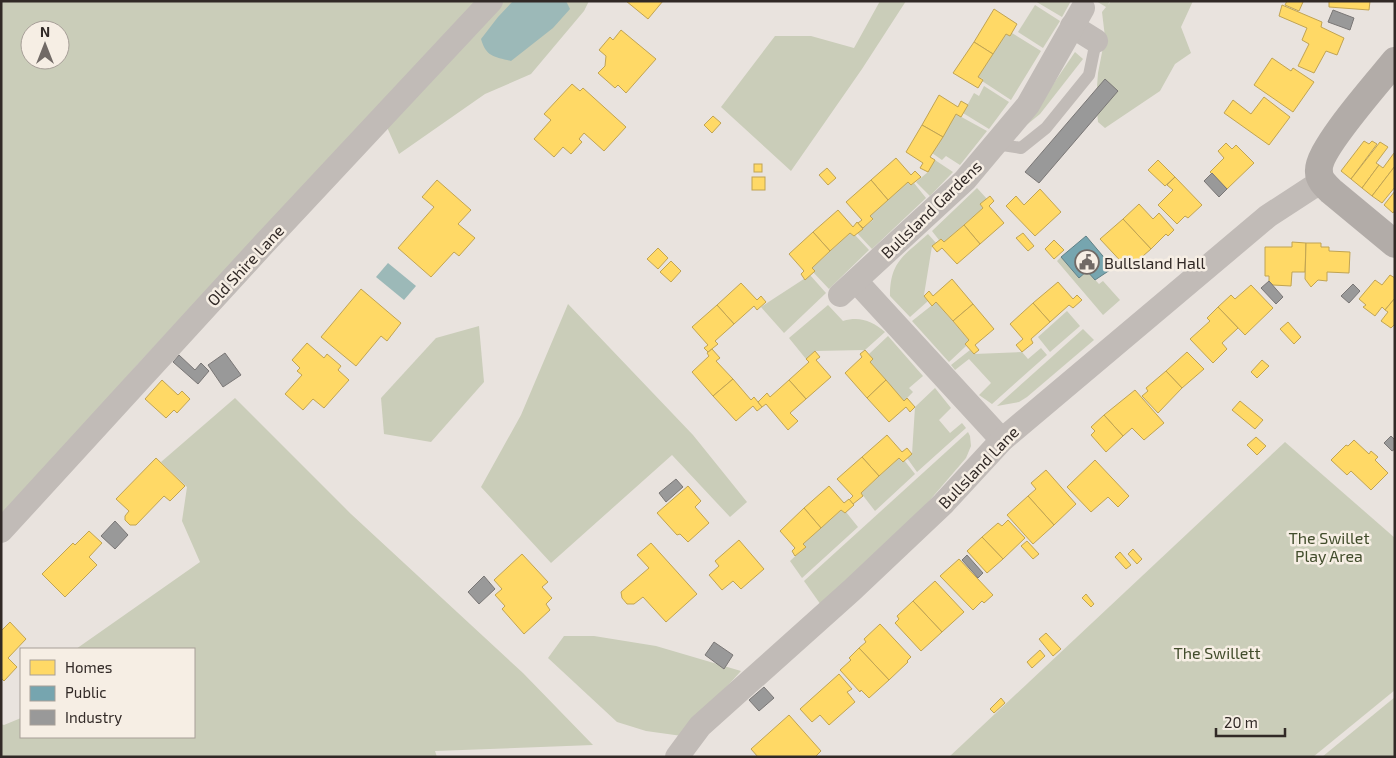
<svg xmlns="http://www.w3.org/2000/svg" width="1396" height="758" viewBox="0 0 1396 758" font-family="'Exo 2',sans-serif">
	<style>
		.green { fill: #cacdb9; fill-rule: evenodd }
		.water { fill: #9cb9b8 }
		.homes { fill: #ffd966; stroke: #c1a453 }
		.public { fill: #76a5af; stroke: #618086 }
		.industry { fill: #999; stroke: #7a7776 }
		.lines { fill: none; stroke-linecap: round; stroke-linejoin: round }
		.lane { stroke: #c1bbb7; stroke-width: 12 }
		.street { stroke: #c1bbb7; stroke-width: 24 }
		.secondary { stroke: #b2aca8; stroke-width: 28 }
		.labels { text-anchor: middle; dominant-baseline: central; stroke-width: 5; stroke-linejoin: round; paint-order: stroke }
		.street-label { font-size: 16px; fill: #312926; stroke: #f6eee4 }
		.poi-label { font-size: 16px; fill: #312926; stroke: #f6eee4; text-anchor: start }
		.park-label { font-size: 16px; fill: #424d2c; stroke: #f6eee4 }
	</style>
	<rect width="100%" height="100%" fill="#e9e3de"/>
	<!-- green -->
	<g class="green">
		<path d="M 1,1 L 477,1 L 137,365 L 1,522 ZM 30,30 L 60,30 L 60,60 L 30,60 Z"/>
		<path d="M 502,1 L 589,1 L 584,11 L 531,74 L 485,94 L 399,154 L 386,125 Z"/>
		<path d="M 880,1 L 906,1 L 862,69 L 791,171 L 721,107 L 775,36 L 811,36 L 854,48 Z"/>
		<path d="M 1035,1 L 1071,1 L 1062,17 Z"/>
		<path d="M 1096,1 L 1110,1 L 1108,5 L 1111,1 L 1193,1 L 1181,27 L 1191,53 L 1175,64 L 1160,91 L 1105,128 L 1098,122 L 1096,101 L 1098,73 L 1105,37 L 1102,12 L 1106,7 Z"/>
		<path d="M 1035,5 L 1060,21 L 1043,48 L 1018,32 Z"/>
		<path d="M 1012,33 L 1041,51 L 1011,100 L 982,81 L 983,79 L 978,77 L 1006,34 L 1010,36 Z"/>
		<path d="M 1075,52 L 1083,59 L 1040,114 L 1024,127 Z"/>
		<path d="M 984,86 L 1009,102 L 989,129 L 963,113 L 974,93 L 979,96 Z"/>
		<path d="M 956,114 L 987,131 L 960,165 L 946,156 L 942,160 L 932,153 Z"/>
		<path d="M 935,160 L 953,172 L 930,196 L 916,182 L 928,172 Z"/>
		<path d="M 908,182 L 911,185 L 914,183 L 926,198 L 872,249 L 857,233 L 873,220 L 870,216 Z"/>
		<path d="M 977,188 L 987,199 L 980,204 L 983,208 L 944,242 L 941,239 L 939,240 L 932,231 Z"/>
		<path d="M 850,233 L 854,236 L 855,235 L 869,250 L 829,289 L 813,272 L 815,271 L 812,268 Z"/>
		<path d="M 928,234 L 936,243 L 932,246 L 924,295 L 928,301 L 910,317 L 890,296 C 890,261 904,256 928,234 Z"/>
		<path d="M 1061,257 L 1079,278 L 1087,271 L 1099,284 L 1103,281 L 1120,300 L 1103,315 L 1057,261 Z"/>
		<path d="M 810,275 L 826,293 L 784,333 L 761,307 Z"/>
		<path d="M 936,302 L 969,340 L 965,344 L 966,346 L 949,362 L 912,321 Z"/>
		<path d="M 568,304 L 693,435 L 747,502 L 730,517 L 672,455 L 551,563 L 481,487 L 521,415 Z"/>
		<path d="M 828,305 L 843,321 C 860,316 872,321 885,332 L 865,350 L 815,351 L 806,359 L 789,338 Z"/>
		<path d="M 1067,311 L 1080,326 L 1050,352 L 1038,337 Z"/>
		<path d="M 479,326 L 484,382 L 431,442 L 384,434 L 381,398 L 436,338 Z"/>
		<path d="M 1083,329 L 1094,340 L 1027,397 L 1019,402 L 997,406 Z"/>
		<path d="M 888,336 L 923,376 L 909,388 L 913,392 L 904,401 L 870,362 L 873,359 L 869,354 Z"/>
		<path d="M 1041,348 L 1047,355 L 992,404 L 979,395 L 991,383 L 969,359 L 955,370 L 951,365 L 970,350 L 974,354 L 1022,352 L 1028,359 Z"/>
		<path d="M 935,388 L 951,408 L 939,420 L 950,433 L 962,423 L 966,428 L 917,472 L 907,458 L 912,454 L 915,407 Z"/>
		<path d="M 235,398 L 351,514 L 523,673 L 593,745 L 435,751 L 437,757 L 1,757 L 1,724 L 4,725 L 21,718 L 21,737 L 194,737 L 194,649 L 76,649 L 200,562 L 182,521 L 187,487 L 161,462 Z"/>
		<path d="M 968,432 L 970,436 L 971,446 L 966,458 L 918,514 L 821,605 L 804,581 Z"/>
		<path d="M 1285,442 L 1395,538 L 1395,690 L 1313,757 L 949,757 Z"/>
		<path d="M 899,458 L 902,462 L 904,460 L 915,474 L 875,511 L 861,493 Z"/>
		<path d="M 841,510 L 845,513 L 846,512 L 858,527 L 802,578 L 790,561 L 805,547 L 803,544 Z"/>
		<path d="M 564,636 L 594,636 L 656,646 L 741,671 L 682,736 L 646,731 L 617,722 L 548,658 Z"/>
		<path d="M 1395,697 L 1395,757 L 1322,757 Z"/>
	</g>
	<!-- water -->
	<g class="water">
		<path d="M 513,1 L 566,1 L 570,9 L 553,28 L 511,61 C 495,57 486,57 481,39 L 498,17 Z"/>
		<path d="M 388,263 L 416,286 L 404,300 L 376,277 Z"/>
	</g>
	<!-- homes -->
	<g class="homes">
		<path d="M 626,1 L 663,1 L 648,19 Z"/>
		<path d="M 1287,1 L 1301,1 L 1303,2 L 1299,11 L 1285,5 Z"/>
		<path d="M 1329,1 L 1370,1 L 1369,10 L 1329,7 Z"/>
		<path d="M 1282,5 L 1322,22 L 1321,27 L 1344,38 L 1337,55 L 1326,51 L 1314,73 L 1298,66 L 1309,44 L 1302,40 L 1307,28 L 1279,16 Z"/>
		<path d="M 994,9 L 1017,24 L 1010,36 L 1006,34 L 993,54 L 974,42 Z"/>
		<path d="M 621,30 L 656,59 L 626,93 L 618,85 L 615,88 L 598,73 L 605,66 L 606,56 L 599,50 L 610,37 L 613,40 Z"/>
		<path d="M 974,42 L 993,54 L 978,77 L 983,80 L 978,88 L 953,73 Z"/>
		<path d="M 1272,58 L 1291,71 L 1293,68 L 1314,82 L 1293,112 L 1254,85 Z"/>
		<path d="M 572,84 L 580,91 L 583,88 L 626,127 L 604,151 L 584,133 L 579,139 L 582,142 L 571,154 L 563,147 L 554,157 L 534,139 L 551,120 L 544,114 Z"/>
		<path d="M 939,95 L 958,107 L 961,101 L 968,105 L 961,117 L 956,114 L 943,137 L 922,125 Z"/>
		<path d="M 1264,97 L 1290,117 L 1269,145 L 1224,113 L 1233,100 L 1251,114 Z"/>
		<path d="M 713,116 L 721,123 L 712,133 L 704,125 Z"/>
		<path d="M 922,125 L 943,137 L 930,157 L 935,160 L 928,172 L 920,168 L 923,163 L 906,152 Z"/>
		<path d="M 1364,141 L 1369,144 L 1372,141 L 1377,144 L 1351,179 L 1341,171 Z"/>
		<path d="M 1380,142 L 1388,147 L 1376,163 L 1379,165 L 1362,188 L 1351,179 Z"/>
		<path d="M 1226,143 L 1232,149 L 1236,145 L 1254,163 L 1227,189 L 1210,172 L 1224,158 L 1218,151 Z"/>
		<path d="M 1394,153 L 1395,166 L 1372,196 L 1362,188 L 1379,165 L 1383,168 Z"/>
		<path d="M 896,158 L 911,175 L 915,171 L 921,177 L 911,185 L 908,182 L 888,200 L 871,180 Z"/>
		<path d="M 1158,160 L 1175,177 L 1165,186 L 1148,170 Z"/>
		<rect x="754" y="164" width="8" height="8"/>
		<path d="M 1395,166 L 1395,187 L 1382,203 L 1372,196 Z"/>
		<path d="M 827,168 L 836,178 L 828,185 L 819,175 Z"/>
		<rect x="752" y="177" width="13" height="13"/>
		<path d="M 1175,177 L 1202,205 L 1188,218 L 1185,216 L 1177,224 L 1158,205 L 1173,190 L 1167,185 Z"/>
		<path d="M 437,180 L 471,210 L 458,224 L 475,238 L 459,256 L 454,252 L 431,277 L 398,248 L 434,207 L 422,197 Z"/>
		<path d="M 871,180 L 888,200 L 870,216 L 873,219 L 863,228 L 858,223 L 862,220 L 846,202 Z"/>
		<path d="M 1040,189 L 1061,212 L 1035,236 L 1006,206 L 1016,196 L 1024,205 Z"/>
		<path d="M 1395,191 L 1395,210 L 1393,213 L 1384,205 Z"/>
		<path d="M 990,196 L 994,201 L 989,206 L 1004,223 L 980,244 L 964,225 L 983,208 L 980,204 Z"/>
		<path d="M 1139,204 L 1153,219 L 1159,213 L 1174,230 L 1168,236 L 1166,234 L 1151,249 L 1123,219 Z"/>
		<path d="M 838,210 L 853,227 L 857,222 L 863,229 L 854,236 L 850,233 L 830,251 L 813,232 Z"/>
		<path d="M 1123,219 L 1151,249 L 1128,269 L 1100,239 Z"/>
		<path d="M 964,225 L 980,244 L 957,264 L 942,248 L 937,252 L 932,246 L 941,239 L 944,242 Z"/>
		<path d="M 813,232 L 830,251 L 812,268 L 815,271 L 805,280 L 801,274 L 804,271 L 789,254 Z"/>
		<path d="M 1023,233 L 1034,246 L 1028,251 L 1016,238 Z"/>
		<path d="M 1054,240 L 1064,250 L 1054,259 L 1045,249 Z"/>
		<path d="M 1292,242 L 1306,243 L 1305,272 L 1292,272 L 1291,286 L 1273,285 L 1269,281 L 1269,276 L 1265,276 L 1265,247 L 1292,247 Z"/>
		<path d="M 1306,243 L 1321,243 L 1321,247 L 1329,247 L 1329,251 L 1350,252 L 1349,273 L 1327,272 L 1327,281 L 1318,280 L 1311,287 L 1305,279 Z"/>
		<path d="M 658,248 L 668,258 L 658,269 L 647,259 Z"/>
		<path d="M 671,261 L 681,271 L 671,282 L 660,272 Z"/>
		<path d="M 1390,275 L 1395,278 L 1395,298 L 1385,310 L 1382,307 L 1375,316 L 1363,307 L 1366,305 L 1359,299 L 1375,280 L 1382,285 Z"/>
		<path d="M 952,279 L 973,304 L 953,321 L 936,302 L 932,306 L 924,296 L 929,291 L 933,296 Z"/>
		<path d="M 1058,282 L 1073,299 L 1077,295 L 1082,300 L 1073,308 L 1069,305 L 1050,322 L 1033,303 Z"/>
		<path d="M 741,283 L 757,300 L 761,296 L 766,302 L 757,310 L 754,306 L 734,324 L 717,305 Z"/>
		<path d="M 1251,285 L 1273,308 L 1245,335 L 1218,307 L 1231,295 L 1235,299 Z"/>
		<path d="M 361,289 L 401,323 L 387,341 L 381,336 L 356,366 L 321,337 Z"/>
		<path d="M 1395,298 L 1395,324 L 1391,328 L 1381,321 L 1388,312 L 1385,310 Z"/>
		<path d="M 1033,303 L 1050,322 L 1031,339 L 1033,343 L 1022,352 L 1016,345 L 1023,339 L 1010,324 Z"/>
		<path d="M 973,304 L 994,329 L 975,345 L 979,350 L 974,354 L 965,344 L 969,340 L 953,321 Z"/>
		<path d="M 717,305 L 734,324 L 715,341 L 718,344 L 708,352 L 704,348 L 708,345 L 692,327 Z"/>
		<path d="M 1218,307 L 1238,328 L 1222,343 L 1227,349 L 1213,363 L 1190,339 L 1210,321 L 1207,318 Z"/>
		<path d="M 1288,322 L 1301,337 L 1294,344 L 1280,329 Z"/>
		<path d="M 307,343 L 324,358 L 327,354 L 341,366 L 338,370 L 349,380 L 324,408 L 313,399 L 303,410 L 285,394 L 302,375 L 297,371 L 300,368 L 292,360 Z"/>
		<path d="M 712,349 L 720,358 L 716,361 L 733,379 L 713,396 L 692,372 L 709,356 L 707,353 Z"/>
		<path d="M 865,350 L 873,359 L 870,362 L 886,380 L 867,398 L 845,373 L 862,357 L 860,354 Z"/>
		<path d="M 815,351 L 820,357 L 816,360 L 831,377 L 806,399 L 789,380 L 809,362 L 806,359 Z"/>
		<path d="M 1187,352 L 1204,369 L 1182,388 L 1166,371 Z"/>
		<path d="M 1262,360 L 1269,366 L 1257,378 L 1251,372 Z"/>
		<path d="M 1166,371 L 1182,388 L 1158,413 L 1142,396 L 1148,391 L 1146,388 Z"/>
		<path d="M 733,379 L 751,400 L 754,397 L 762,407 L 757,411 L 753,406 L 736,421 L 713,396 Z"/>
		<path d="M 162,380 L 178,395 L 182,391 L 190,399 L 177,413 L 174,410 L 166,418 L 145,399 Z"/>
		<path d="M 789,380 L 806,399 L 790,413 L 798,421 L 788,430 L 766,404 L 762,407 L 758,402 L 767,393 L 770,397 Z"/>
		<path d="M 886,380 L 904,401 L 907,398 L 915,407 L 910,412 L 906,407 L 889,422 L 867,398 Z"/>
		<path d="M 1135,390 L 1164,423 L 1144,440 L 1132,428 L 1123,436 L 1104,415 Z"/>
		<path d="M 1240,401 L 1263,420 L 1255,429 L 1232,410 Z"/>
		<path d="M 1104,415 L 1123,436 L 1106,452 L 1091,435 L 1095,431 L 1091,427 Z"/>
		<path d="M 887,435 L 902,452 L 907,448 L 912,454 L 903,462 L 899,458 L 879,476 L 862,457 Z"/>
		<path d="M 1256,437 L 1266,446 L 1257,455 L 1247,445 Z"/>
		<path d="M 1354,440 L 1369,454 L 1371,451 L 1378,457 L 1375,460 L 1388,473 L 1371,490 L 1351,471 L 1347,475 L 1331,460 L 1346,445 L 1348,446 Z"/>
		<path d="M 862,457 L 879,476 L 861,493 L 863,496 L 853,504 L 849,500 L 853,496 L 837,479 Z"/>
		<path d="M 156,458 L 185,486 L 170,501 L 164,496 L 136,525 L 130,525 L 125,520 L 125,516 L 129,511 L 116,499 Z"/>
		<path d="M 1095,460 L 1129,496 L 1118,507 L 1108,497 L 1091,512 L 1067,487 Z"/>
		<path d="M 1046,470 L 1076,504 L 1054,525 L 1028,496 L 1036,489 L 1031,483 Z"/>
		<path d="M 688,486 L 701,501 L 695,507 L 709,523 L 688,542 L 680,534 L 677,535 L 657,513 Z"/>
		<path d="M 829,486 L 844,503 L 849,499 L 854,505 L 845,513 L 841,510 L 821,528 L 804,508 Z"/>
		<path d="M 1028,496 L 1054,525 L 1033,544 L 1007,515 Z"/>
		<path d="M 804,508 L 821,528 L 803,544 L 806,547 L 795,556 L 792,551 L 795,548 L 780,531 Z"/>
		<path d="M 1008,520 L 1025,538 L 1003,559 L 982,537 L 998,523 L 1002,526 Z"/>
		<path d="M 89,531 L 102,543 L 89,557 L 97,565 L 65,597 L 42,574 L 73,543 L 75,545 Z"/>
		<path d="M 982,537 L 1003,559 L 987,573 L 967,551 Z"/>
		<path d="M 739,540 L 764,569 L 741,589 L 733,581 L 722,590 L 709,575 L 719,566 L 715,561 Z"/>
		<path d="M 1027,541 L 1039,554 L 1033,559 L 1021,546 Z"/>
		<path d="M 651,543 L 697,594 L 666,622 L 643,597 L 634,604 L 627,604 L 622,598 L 621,592 L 649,568 L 637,555 Z"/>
		<path d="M 1133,549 L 1142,559 L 1137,564 L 1128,554 Z"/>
		<path d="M 1120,552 L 1131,565 L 1126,569 L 1115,557 Z"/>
		<path d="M 522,554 L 548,582 L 542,587 L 552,598 L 546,604 L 550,610 L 524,634 L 502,609 L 505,606 L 495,595 L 502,589 L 494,580 Z"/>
		<path d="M 959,559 L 993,595 L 984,603 L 982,601 L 973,610 L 940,576 Z"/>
		<path d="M 935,581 L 964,612 L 942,632 L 913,601 Z"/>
		<path d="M 1086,594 L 1094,604 L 1091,607 L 1082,598 Z"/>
		<path d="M 913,601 L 942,632 L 921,651 L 895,623 L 899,619 L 897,616 Z"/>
		<path d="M 10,622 L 26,639 L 8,658 L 17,667 L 4,681 L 1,678 L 1,631 Z"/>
		<path d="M 880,624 L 911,657 L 907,661 L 908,662 L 889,680 L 859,648 L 866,642 L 864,639 Z"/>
		<path d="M 1046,633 L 1061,649 L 1053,656 L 1039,639 Z"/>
		<path d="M 859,648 L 889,680 L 869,698 L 861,690 L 860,692 L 840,670 L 851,660 L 849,658 Z"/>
		<path d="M 1040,650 L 1045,656 L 1032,668 L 1027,662 Z"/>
		<path d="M 839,674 L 852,689 L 847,692 L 855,702 L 829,725 L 820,715 L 812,722 L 800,709 Z"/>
		<path d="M 1001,698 L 1005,703 L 994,713 L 990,709 Z"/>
		<path d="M 789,715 L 821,751 L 815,757 L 758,757 L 751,749 Z"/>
	</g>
	<!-- public -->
	<path class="public" d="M 1086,236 L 1113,268 L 1095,280 L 1087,271 L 1079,278 L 1061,257 Z"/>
	<!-- industry -->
	<g class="industry">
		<path d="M 1333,10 L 1354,18 L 1350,30 L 1328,22 Z"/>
		<path d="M 1105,79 L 1118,91 L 1039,183 L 1025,172 Z"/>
		<path d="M 1212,173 L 1227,189 L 1219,197 L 1204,181 Z"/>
		<path d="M 1269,281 L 1283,297 L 1276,304 L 1261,288 Z"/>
		<path d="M 1353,284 L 1360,291 L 1349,303 L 1341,296 Z"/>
		<path d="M 225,353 L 241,375 L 223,387 L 208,365 Z"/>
		<path d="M 179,355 L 195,370 L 201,363 L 209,371 L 198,384 L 173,362 Z"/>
		<path d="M 1391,436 L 1395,440 L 1395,449 L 1392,451 L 1384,443 Z"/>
		<path d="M 676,479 L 683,487 L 666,502 L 659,493 Z"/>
		<path d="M 115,521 L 128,535 L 115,549 L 101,536 Z"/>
		<path d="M 967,555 L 983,573 L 978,578 L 962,560 Z"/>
		<path d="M 484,576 L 495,589 L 479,604 L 468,592 Z"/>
		<path d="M 714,642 L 733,655 L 724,669 L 705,655 Z"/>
		<path d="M 764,687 L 774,698 L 759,711 L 749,700 Z"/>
	</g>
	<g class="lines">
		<!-- lane -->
		<path class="lane" d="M 996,144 L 1021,148 L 1046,128 L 1089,75 L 1096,41"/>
		<!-- street -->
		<g class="street">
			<path d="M 1072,26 L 1096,41"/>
			<path d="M 856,281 L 1002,440"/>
			<path d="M 840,295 L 965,180 L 1028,105 L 1083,8"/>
			<path d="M 1,531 L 262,246 L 491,1"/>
			<path d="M 677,757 L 700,726 L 852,590 L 943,504 L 1002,440 L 1268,216 L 1311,188 L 1323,183"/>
		</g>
		<!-- secondary -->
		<path class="secondary" d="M 1395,61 C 1379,81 1316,151 1319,172 C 1319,180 1326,186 1331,191 L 1395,244"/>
	</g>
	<!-- icons -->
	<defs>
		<g id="civic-ring" transform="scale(1.25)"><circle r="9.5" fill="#f6eee4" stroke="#716a66" stroke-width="1.5"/><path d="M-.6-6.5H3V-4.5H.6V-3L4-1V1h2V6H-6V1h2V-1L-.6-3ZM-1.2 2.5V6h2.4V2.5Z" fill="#716a66"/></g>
	</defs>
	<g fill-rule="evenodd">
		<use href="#civic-ring" x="1087" y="262"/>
	</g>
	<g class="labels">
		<!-- street labels -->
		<g class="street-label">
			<text transform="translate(931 209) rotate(-44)">Bullsland Gardens</text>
			<text transform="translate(245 265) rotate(-47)">Old Shire Lane</text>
			<text transform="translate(978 467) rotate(-46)">Bullsland Lane</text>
		</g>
		<!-- poi labels -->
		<g class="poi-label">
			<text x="1104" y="262">Bullsland Hall</text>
		</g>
		<!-- park labels -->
		<g class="park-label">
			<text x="1329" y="537">The Swillet<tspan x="1329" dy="18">Play Area</tspan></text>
			<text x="1217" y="652">The Swillett</text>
		</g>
	</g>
	<!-- border -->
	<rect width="1396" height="758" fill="none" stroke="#312926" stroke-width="5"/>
	<!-- legend -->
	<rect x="20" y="648" width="175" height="90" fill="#f6eee4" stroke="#a79f98"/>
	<rect x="30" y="660" width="25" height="15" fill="#ffd966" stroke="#a79f98"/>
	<text x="65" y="673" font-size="15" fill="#312926">Homes</text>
	<rect x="30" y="686" width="25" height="15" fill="#76a5af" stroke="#a79f98"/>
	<text x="65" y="698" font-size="15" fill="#312926">Public</text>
	<rect x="30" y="710" width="25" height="15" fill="#999999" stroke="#a79f98"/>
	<text x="65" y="723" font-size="15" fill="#312926">Industry</text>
	<!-- north arrow -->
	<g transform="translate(45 45)"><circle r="24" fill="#f6eee4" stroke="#a79f98"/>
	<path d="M0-4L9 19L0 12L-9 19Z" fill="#716a66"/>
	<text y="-8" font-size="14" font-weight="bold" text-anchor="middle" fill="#312926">N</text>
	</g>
	<!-- scale -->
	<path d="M1216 728v8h69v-8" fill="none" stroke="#312926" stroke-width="2.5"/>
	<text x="1224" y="728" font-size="15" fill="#312926" stroke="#f6eee4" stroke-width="4" paint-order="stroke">20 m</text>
</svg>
